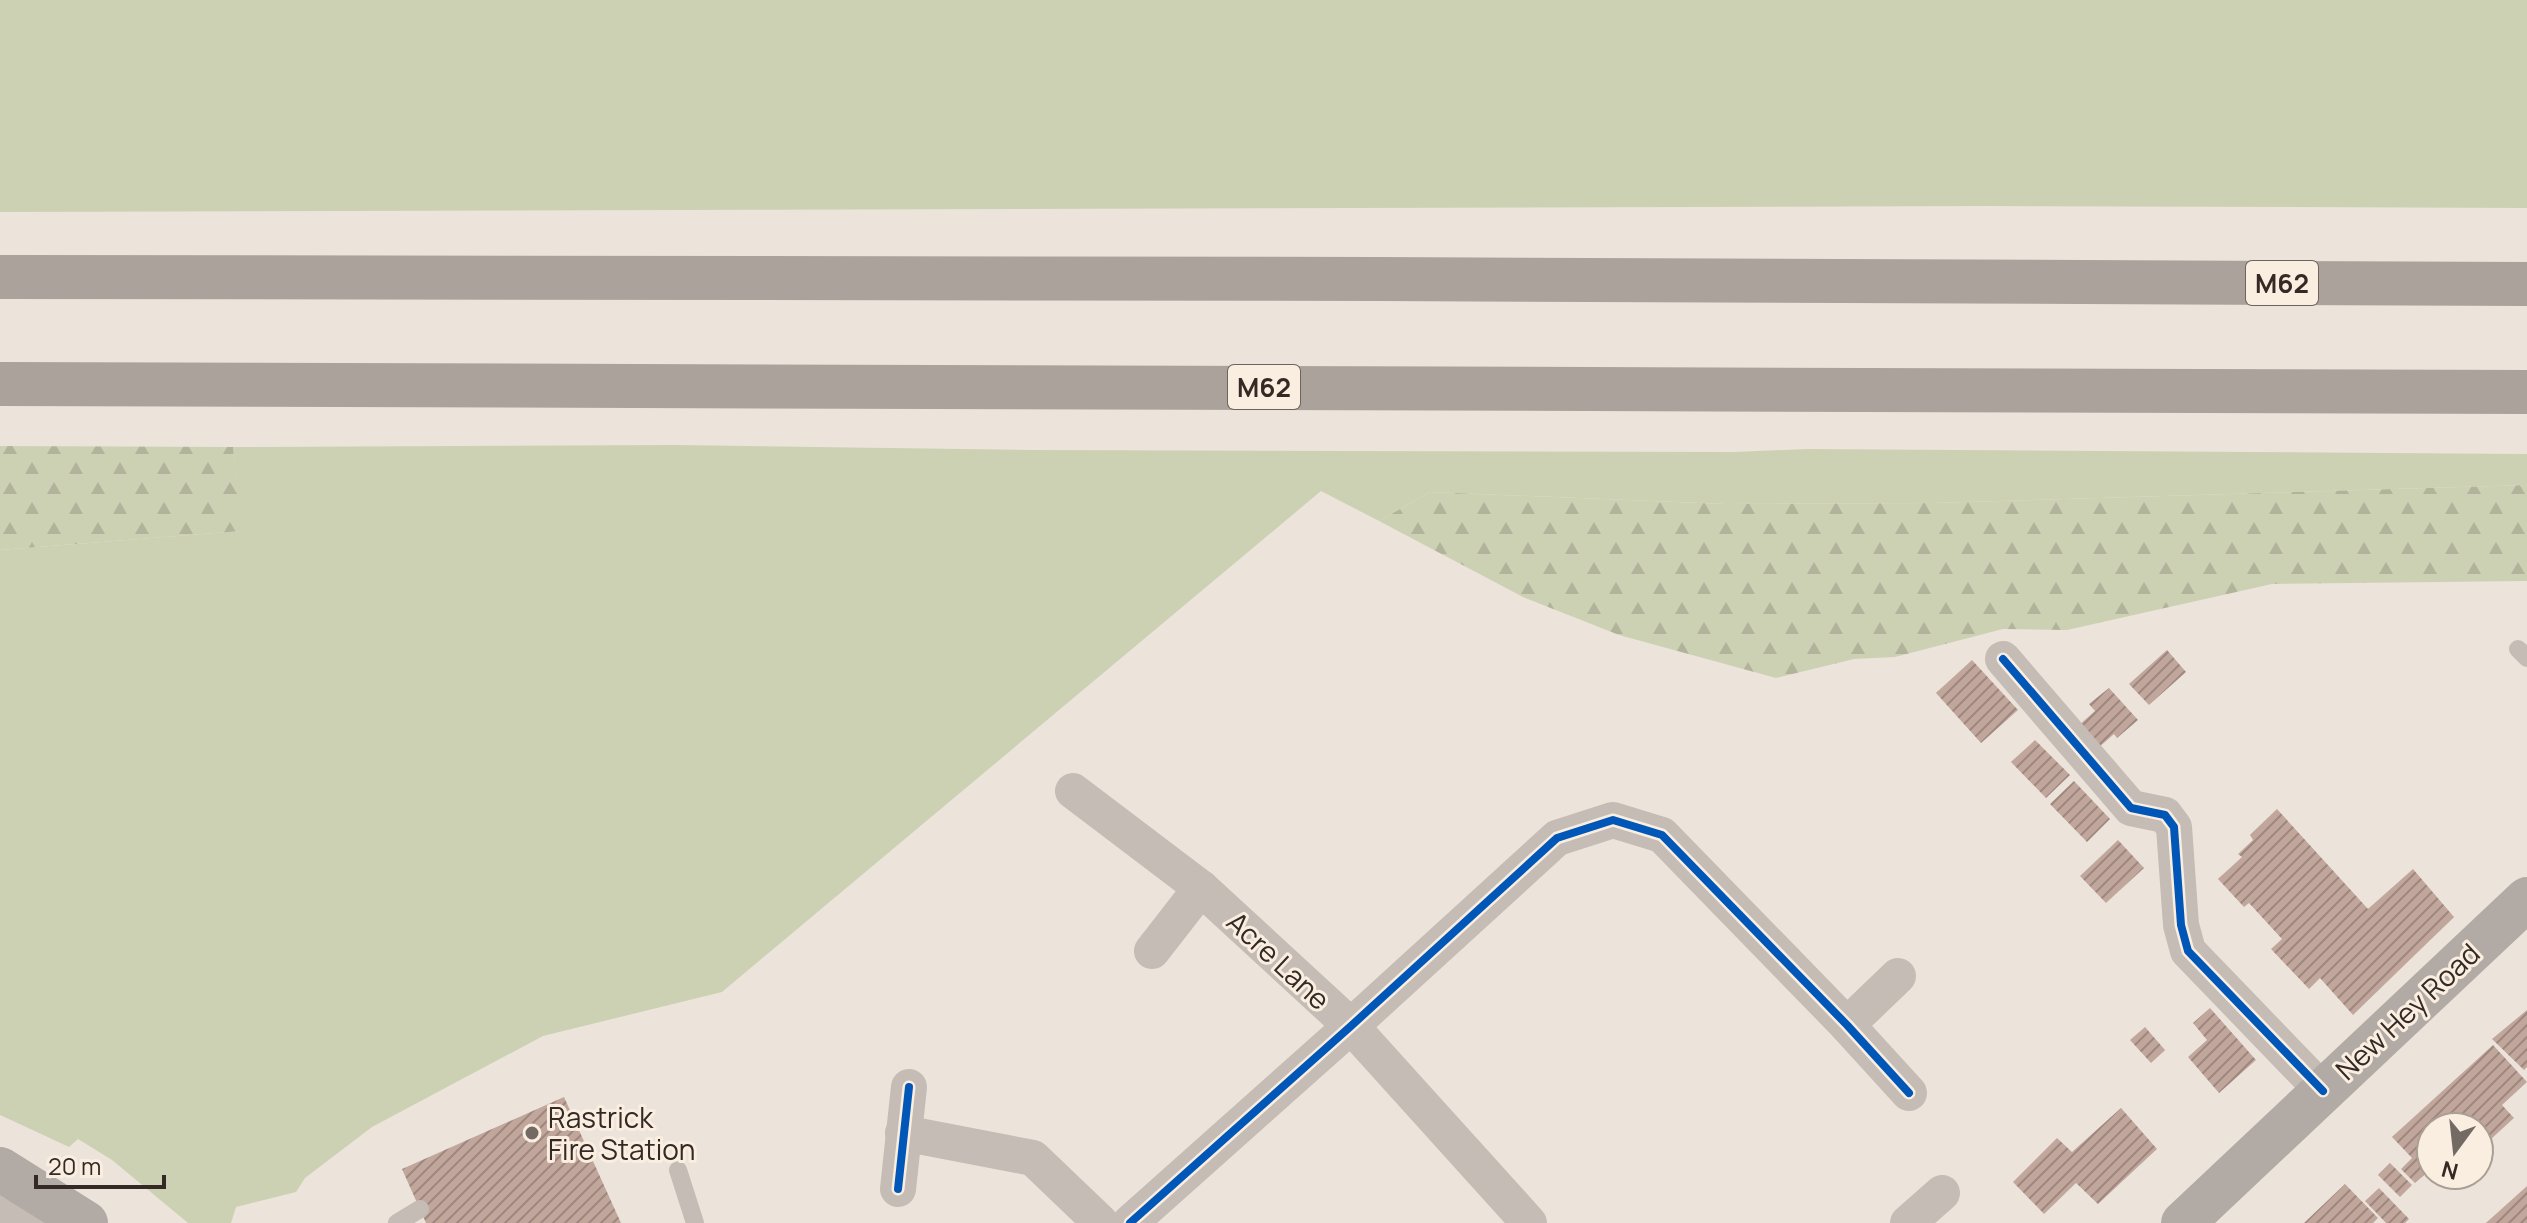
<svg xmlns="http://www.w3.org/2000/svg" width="2527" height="1223" viewBox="0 0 2527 1223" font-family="Manrope,sans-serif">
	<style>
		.grass { fill: #cdd1b4 }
		.forest { fill: url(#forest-firs) }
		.building { fill: url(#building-hatch) }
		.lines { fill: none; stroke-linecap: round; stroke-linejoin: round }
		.service { stroke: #c4bcb5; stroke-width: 18 }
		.minor { stroke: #c4bcb5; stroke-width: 36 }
		.primary { stroke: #b2aaa4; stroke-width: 44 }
		.motorway { stroke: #aaa29b; stroke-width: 44 }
		.cycleway-casing { stroke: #faeee1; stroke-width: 13 }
		.cycleway { stroke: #0057b8; stroke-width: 8 }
		.poi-dot { fill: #746a64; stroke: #faeee1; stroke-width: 3 }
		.labels { text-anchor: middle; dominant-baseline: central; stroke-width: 6; stroke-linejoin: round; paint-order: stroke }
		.shield { fill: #faeee1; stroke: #6f645d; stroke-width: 2 }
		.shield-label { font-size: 26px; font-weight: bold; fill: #342924 }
		.street-label { font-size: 28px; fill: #342924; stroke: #faeee1 }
		.poi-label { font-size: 28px; fill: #342924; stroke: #faeee1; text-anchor: start }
	</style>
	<defs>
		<pattern id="forest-firs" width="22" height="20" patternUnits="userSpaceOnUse" patternTransform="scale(2)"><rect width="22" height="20" fill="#cdd1b4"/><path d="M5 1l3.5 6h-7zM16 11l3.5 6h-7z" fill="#b1b39b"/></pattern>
		<pattern id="building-hatch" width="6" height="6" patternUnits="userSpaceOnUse" patternTransform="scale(2)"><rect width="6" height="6" fill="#c1a69c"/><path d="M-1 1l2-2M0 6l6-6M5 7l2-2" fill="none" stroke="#9e877f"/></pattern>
	</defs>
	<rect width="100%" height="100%" fill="#ece4db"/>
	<!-- grass -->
	<g class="grass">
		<path d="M 0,0 L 2527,0 L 2527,208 L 1989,206 L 0,212 Z"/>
		<path d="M 676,445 L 1029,450 L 1734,452 L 1807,449 L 2527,454 L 2527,485 L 1932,503 L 1725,504 L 1430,492 L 1379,521 L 1321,491 L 722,992 L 543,1036 L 372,1127 L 305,1178 L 296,1192 L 236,1207 L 231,1223 L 188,1223 L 112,1160 L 78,1139 L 69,1147 L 0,1115 L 0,550 L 240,531 L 233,447 Z"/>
	</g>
	<!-- forest -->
	<g class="forest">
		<path d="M 0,446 L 233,447 L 241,531 L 0,550 Z"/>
		<path d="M 2527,485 L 2527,581 L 2272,584 L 2067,630 L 2003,629 L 1895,657 L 1854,659 L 1776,678 L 1619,635 L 1523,597 L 1379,521 L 1430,492 L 1725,504 L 1932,503 Z"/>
	</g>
	<!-- building -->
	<g class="building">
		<path d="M 2167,650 L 2186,672 L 2149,705 L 2129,684 Z"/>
		<path d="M 1972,660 L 2018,710 L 1981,743 L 1936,693 Z"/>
		<path d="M 2109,688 L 2138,720 L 2117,738 L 2114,734 L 2097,749 L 2078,726 L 2095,711 L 2089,704 Z"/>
		<path d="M 2035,740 L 2070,775 L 2046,798 L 2011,762 Z"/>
		<path d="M 2074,781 L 2110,819 L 2087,842 L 2050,804 Z"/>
		<path d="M 2277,809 L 2368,909 L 2413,869 L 2454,917 L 2353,1015 L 2320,978 L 2309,989 L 2271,949 L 2282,939 L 2249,903 L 2244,907 L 2218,879 L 2242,857 L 2238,854 L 2253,840 L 2250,835 Z"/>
		<path d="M 2118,840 L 2144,868 L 2106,903 L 2080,876 Z"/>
		<path d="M 2210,1008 L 2256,1060 L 2219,1093 L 2188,1057 L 2207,1040 L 2193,1023 Z"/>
		<path d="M 2527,1010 L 2527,1067 L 2524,1070 L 2492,1039 Z"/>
		<path d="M 2145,1027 L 2165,1050 L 2151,1063 L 2130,1040 Z"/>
		<path d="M 2493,1045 L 2527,1082 L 2502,1105 L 2514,1118 L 2491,1139 L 2479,1125 L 2477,1127 L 2431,1127 L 2431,1169 L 2415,1183 L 2401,1169 L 2412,1158 L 2392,1137 Z"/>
		<path d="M 564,1097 L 621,1223 L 426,1223 L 402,1169 Z"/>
		<path d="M 2121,1108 L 2157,1149 L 2098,1204 L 2076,1183 L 2044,1214 L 2013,1182 L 2057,1138 L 2072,1152 Z"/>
		<path d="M 2390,1163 L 2412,1185 L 2400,1197 L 2378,1175 Z"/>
		<path d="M 2345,1184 L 2378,1218 L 2373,1223 L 2304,1223 Z"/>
		<path d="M 2527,1186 L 2527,1223 L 2486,1223 Z"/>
		<path d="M 2379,1188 L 2409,1219 L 2405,1223 L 2386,1223 L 2365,1201 Z"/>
	</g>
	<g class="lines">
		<!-- service -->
		<g class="service">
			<path d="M 2518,649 L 2527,658"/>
			<path d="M 678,1170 L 695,1223"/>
			<path d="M 397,1223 L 420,1209"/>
		</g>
		<!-- minor -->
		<g class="minor">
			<path d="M 2003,659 L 2131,808 L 2165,815 L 2174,827 L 2181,925 L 2188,951 L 2323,1091"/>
			<path d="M 1073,791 L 1201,888 L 1351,1026 L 1529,1223"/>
			<path d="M 1152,951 L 1201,888"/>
			<path d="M 1847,1025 L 1898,976"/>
			<path d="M 903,1133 L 1033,1158 L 1101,1223"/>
			<path d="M 898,1189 L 909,1087"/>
			<path d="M 0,1212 L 46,1223"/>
			<path d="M 1130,1223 L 1351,1026 L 1557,838 L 1613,820 L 1662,835 L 1847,1025 L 1909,1093"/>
			<path d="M 1908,1223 L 1942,1193"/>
		</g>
		<!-- primary -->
		<g class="primary">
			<path d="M 0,1169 L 86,1223"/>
			<path d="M 2183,1223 L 2527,899"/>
		</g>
		<!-- motorway -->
		<g class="motorway">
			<path d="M 0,277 L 1377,279 L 2527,284"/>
			<path d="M 0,384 L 2527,392"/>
		</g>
		<!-- cycleway casing -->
		<g class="cycleway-casing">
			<g id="cycleway">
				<path d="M 2003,659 L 2131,808 L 2165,815 L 2174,827 L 2181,925 L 2188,951 L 2323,1091"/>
				<path d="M 898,1189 L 909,1087"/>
				<path d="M 1130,1223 L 1351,1026 L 1557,838 L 1613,820 L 1662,835 L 1847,1025 L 1909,1093"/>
			</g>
		</g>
		<!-- cycleway -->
		<use href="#cycleway" class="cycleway"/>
	</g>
	<!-- markers -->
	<circle class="poi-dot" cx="532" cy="1133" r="8"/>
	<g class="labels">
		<!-- shield labels -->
		<g class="shield">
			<rect x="2246" y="261" width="72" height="44" rx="6"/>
			<rect x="1228" y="365" width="72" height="44" rx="6"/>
		</g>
		<g class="shield-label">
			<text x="2282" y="283">M62</text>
			<text x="1264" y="387">M62</text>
		</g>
		<!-- street labels -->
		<g class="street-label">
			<text transform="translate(1279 960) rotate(43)">Acre Lane</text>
			<text transform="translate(2407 1011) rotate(-43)">New Hey Road</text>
		</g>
		<!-- poi labels -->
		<g class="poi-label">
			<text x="548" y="1117">Rastrick<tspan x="548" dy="32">Fire Station</tspan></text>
		</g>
	</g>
	<!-- north arrow -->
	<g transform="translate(2455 1151) rotate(195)"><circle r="38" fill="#faeee1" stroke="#ab9f95" stroke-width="2"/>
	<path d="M0-6L14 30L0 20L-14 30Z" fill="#746a64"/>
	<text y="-12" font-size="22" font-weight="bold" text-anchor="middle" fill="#342924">N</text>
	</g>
	<!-- scale -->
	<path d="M36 1175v12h128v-12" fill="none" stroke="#342924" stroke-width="4"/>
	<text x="48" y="1175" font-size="24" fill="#342924" stroke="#faeee1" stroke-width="6" paint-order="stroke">20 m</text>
</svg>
